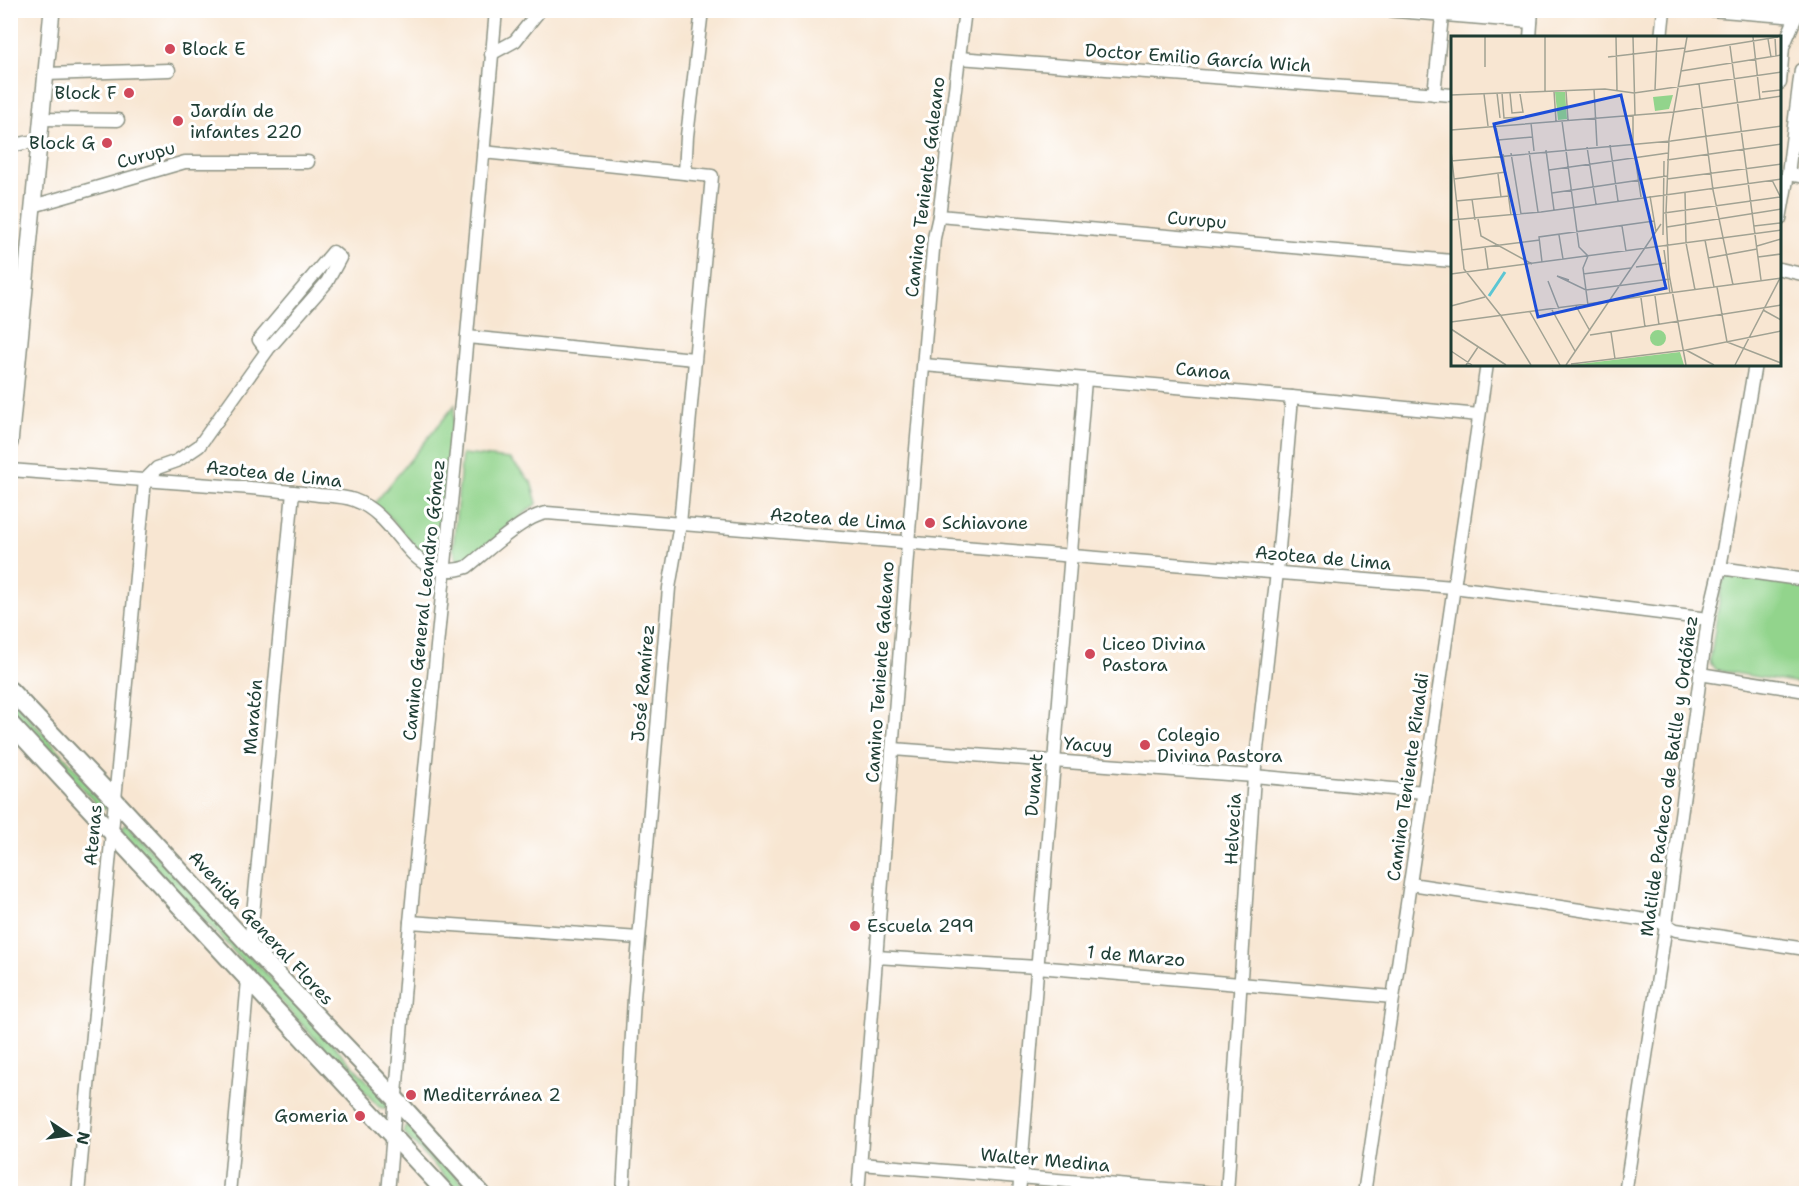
<svg xmlns="http://www.w3.org/2000/svg" width="1817" height="1204" viewBox="0 0 1817 1204" font-family="'Shantell Sans',sans-serif">
	<style>
		.green { fill: #92d48c; stroke: #588860; stroke-width: 1.5 }
		.lines { fill: none; stroke-linecap: round; stroke-linejoin: round }
		.minor-casing { stroke: #8c9283; stroke-width: 15 }
		.tertiary-casing { stroke: #8c9283; stroke-width: 18 }
		.secondary-casing { stroke: #8c9283; stroke-width: 20 }
		.minor { stroke: #fff; stroke-width: 12 }
		.tertiary { stroke: #fff; stroke-width: 15 }
		.secondary { stroke: #fff; stroke-width: 16 }
		.poi-dot { fill: #d1495b; stroke: #fff; stroke-width: 2 }
		.labels { text-anchor: middle; dominant-baseline: central; stroke-width: 6; stroke-linejoin: round; paint-order: stroke }
		.poi-label { font-size: 18px; fill: #1f3d34; stroke: #fff; text-anchor: start }
		.street-label { font-size: 18px; fill: #1f3d34; stroke: #fff }
		.inset-river { fill: none; stroke: #5bc6d3; stroke-width: 3 }
		.inset-road { fill: none; stroke: #a1a293; stroke-width: 1.5 }
		.view { fill: #1d4ed8; fill-opacity: 0.15; stroke: #1d4ed8; stroke-width: 3 }
		.inset-edge { fill: none; stroke: #1f3d34; stroke-width: 3 }
	</style>
	<rect width="100%" height="100%" fill="#fff"/>
	<filter id="ink" filterUnits="userSpaceOnUse"><feTurbulence type="fractalNoise" baseFrequency=".0167" numOctaves="2"/><feDisplacementMap in="SourceGraphic" scale="12" xChannelSelector="R" yChannelSelector="G"/><feConvolveMatrix kernelMatrix="1 2 1 2 8 2 1 2 1" color-interpolation-filters="sRGB"/></filter>
	<filter id="wash" filterUnits="userSpaceOnUse"><feTurbulence type="fractalNoise" baseFrequency=".008" numOctaves="4" result="noise"/><feDisplacementMap in="SourceGraphic" scale="24" xChannelSelector="R" yChannelSelector="G"/><feGaussianBlur stdDeviation="1.35" result="paint"/><feColorMatrix in="noise" values="0 0 0 0 0 0 0 0 0 0 0 0 0 0 0 0 0 1.4 0 .05"/><feComposite in="paint" operator="in"/></filter>
	<g filter="url(#wash)">
		<rect width="100%" height="100%" fill="#f8e6d2"/>
		<!-- green -->
		<g class="green">
			<path d="M 455,405 L 441,546 L 436,552 L 423,555 L 386,513 L 374,504 Z"/>
			<path d="M 462,454 L 510,459 L 531,482 L 537,503 L 471,559 L 464,561 L 457,559 L 453,548 Z"/>
			<path d="M 1727,575 L 1806,584 L 1806,685 L 1716,670 L 1711,665 L 1710,661 L 1722,583 Z"/>
			<path d="M 11,698 L 108,804 L 107,808 L 103,809 L 100,808 L 11,713 Z"/>
			<path d="M 126,824 L 387,1102 L 388,1104 L 386,1109 L 379,1107 L 120,830 L 121,827 Z"/>
			<path d="M 405,1126 L 410,1127 L 472,1193 L 460,1193 L 403,1132 Z"/>
		</g>
	</g>
	<g filter="url(#ink)">
		<g class="lines">
			<!-- minor casing -->
			<g class="minor-casing">
				<g id="minor">
					<path d="M 1384,10 L 1531,22"/>
					<path d="M 1710,10 L 1796,17"/>
					<path d="M 1530,38 L 1532,10"/>
					<path d="M 1661,38 L 1664,10"/>
					<path d="M 491,54 L 515,41 L 540,10"/>
					<path d="M 959,58 L 1452,95"/>
					<path d="M 46,74 L 169,70"/>
					<path d="M 1780,83 L 1783,47 L 1798,12"/>
					<path d="M 1434,94 L 1442,16"/>
					<path d="M 41,119 L 118,120"/>
					<path d="M 10,146 L 39,140"/>
					<path d="M 483,152 L 712,176 L 680,524 L 669,588 L 634,998 L 623,1194"/>
					<path d="M 685,173 L 687,136 L 702,10"/>
					<path d="M 1788,174 L 1806,177"/>
					<path d="M 33,206 L 185,162 L 308,162"/>
					<path d="M 939,216 L 1452,261"/>
					<path d="M 1780,219 L 1788,174 L 1801,70 L 1806,68"/>
					<path d="M 1780,269 L 1806,275"/>
					<path d="M 467,337 L 694,359"/>
					<path d="M 924,365 L 1292,397 L 1479,415"/>
					<path d="M 10,470 C 91,476 171,482 251,488 C 273,490 296,492 319,495 C 330,496 343,496 354,500 C 403,518 408,586 467,567 C 485,553 525,515 547,513 L 1453,587 L 1708,619"/>
					<path d="M 1720,568 L 1806,580"/>
					<path d="M 1700,674 L 1806,691"/>
					<path d="M 893,749 L 1254,776 L 1424,792"/>
					<path d="M 1411,884 L 1659,922 L 1676,930 L 1806,949"/>
					<path d="M 410,922 L 639,938"/>
					<path d="M 250,946 L 293,492"/>
					<path d="M 876,957 L 1037,967 L 1393,997"/>
					<path d="M 861,1164 L 1227,1194"/>
					<path d="M 78,1194 L 145,480 L 157,468 L 177,461 L 199,446 L 269,348 L 327,282 L 340,258 L 333,252 L 259,340 L 267,351"/>
					<path d="M 229,1194 L 248,980"/>
					<path d="M 388,1194 L 410,922 L 462,391 L 496,10"/>
					<path d="M 858,1194 L 908,543 L 934,238 L 939,216 L 965,10"/>
					<path d="M 1019,1194 L 1085,380"/>
					<path d="M 1227,1194 L 1254,776 L 1277,572 L 1292,397"/>
					<path d="M 1364,1194 L 1487,364"/>
					<path d="M 1625,1194 L 1666,925 L 1708,619 L 1720,568 L 1755,364"/>
				</g>
			</g>
			<!-- tertiary casing -->
			<g class="tertiary-casing">
				<path id="tertiary" d="M 10,443 L 52,10"/>
			</g>
			<!-- secondary casing -->
			<g class="secondary-casing">
				<g id="secondary">
					<path d="M 10,690 L 114,799 L 250,946 L 395,1098 L 482,1194"/>
					<path d="M 10,723 L 447,1194"/>
				</g>
			</g>
			<!-- minor -->
			<use href="#minor" class="minor"/>
			<!-- tertiary -->
			<use href="#tertiary" class="tertiary"/>
			<!-- secondary -->
			<use href="#secondary" class="secondary"/>
		</g>
	</g>
	<!-- markers -->
	<g class="poi-dot">
		<circle cx="170" cy="49" r="6"/>
		<circle cx="129" cy="93" r="6"/>
		<circle cx="178" cy="121" r="6"/>
		<circle cx="107" cy="143" r="6"/>
		<circle cx="930" cy="523" r="6"/>
		<circle cx="1090" cy="654" r="6"/>
		<circle cx="1145" cy="745" r="6"/>
		<circle cx="855" cy="926" r="6"/>
		<circle cx="411" cy="1095" r="6"/>
		<circle cx="360" cy="1116" r="6"/>
	</g>
	<g class="labels">
		<!-- poi labels -->
		<g class="poi-label">
			<text x="182" y="49">Block E</text>
			<text x="117" y="93" text-anchor="end">Block F</text>
			<text x="190" y="111">Jardín de<tspan x="190" dy="21">infantes 220</tspan></text>
			<text x="95" y="143" text-anchor="end">Block G</text>
			<text x="942" y="523">Schiavone</text>
			<text x="1102" y="644">Liceo Divina<tspan x="1102" dy="21">Pastora</tspan></text>
			<text x="1157" y="735">Colegio<tspan x="1157" dy="21">Divina Pastora</tspan></text>
			<text x="867" y="926">Escuela 299</text>
			<text x="423" y="1095">Mediterránea 2</text>
			<text x="348" y="1116" text-anchor="end">Gomeria</text>
		</g>
		<!-- street labels -->
		<g class="street-label">
			<text transform="translate(1198 58) rotate(4)">Doctor Emilio García Wich</text>
			<text transform="translate(146 155) rotate(-15)">Curupu</text>
			<text transform="translate(925 187) rotate(-83)">Camino Teniente Galeano</text>
			<text transform="translate(1197 220) rotate(5)">Curupu</text>
			<text transform="translate(1203 371) rotate(5)">Canoa</text>
			<text transform="translate(274 474) rotate(6)">Azotea de Lima</text>
			<text transform="translate(838 519) rotate(4)">Azotea de Lima</text>
			<text transform="translate(1323 558) rotate(5)">Azotea de Lima</text>
			<text transform="translate(424 600) rotate(-84)">Camino General Leandro Gómez</text>
			<text transform="translate(880 672) rotate(-86)">Camino Teniente Galeano</text>
			<text transform="translate(643 683) rotate(-85)">José Ramírez</text>
			<text transform="translate(253 717) rotate(-85)">Maratón</text>
			<text transform="translate(1088 745) rotate(4)">Yacuy</text>
			<text transform="translate(1669 776) rotate(-82)">Matilde Pacheco de Batlle y Ordóñez</text>
			<text transform="translate(1408 777) rotate(-82)">Camino Teniente Rinaldi</text>
			<text transform="translate(1034 785) rotate(-85)">Dunant</text>
			<text transform="translate(1233 829) rotate(-87)">Helvecia</text>
			<text transform="translate(93 835) rotate(-85)">Atenas</text>
			<text transform="translate(261 928) rotate(47)">Avenida General Flores</text>
			<text transform="translate(1136 956) rotate(5)">1 de Marzo</text>
			<text transform="translate(1045 1160) rotate(5)">Walter Medina</text>
		</g>
	</g>
	<!-- overview -->
	<g transform="translate(1451 36)">
		<rect width="330" height="330" fill="#f8e6d2"/>
		<path d="M 104,56 L 114,56 L 116,83 L 107,84 ZM 222,59 L 218,73 L 204,75 L 202,61 ZM199 302a8 8 0 1 1 16 0a8 8 0 1 1-16 0ZM 229,316 L 233,329 L 120,329 Z" fill="#92d48c"/>
		<path class="inset-river" d="M 38,260 L 54,236"/>
		<path class="inset-road" d="M 165,1 L 166,54M 182,1 L 184,79M 302,1 L 309,63M 324,1 L 325,20M 317,3 L 320,21M 279,10 L 310,244M 233,16 L 327,1M 157,21 L 234,12M 34,31 L 34,1M 230,35 L 330,19M 248,48 L 262,154 L 282,249M 143,53 L 146,110M 204,54 L 206,1M 94,55 L 94,1M 103,55 L 105,85M 115,55 L 117,84M 311,56 L 330,54M 46,57 L 49,82M 51,57 L 53,82 L 72,81M 59,57 L 61,77 L 72,76 L 69,58M 33,58 L 37,90M 0,59 L 154,53 L 183,57 L 330,36M 182,79 L 182,107 L 190,161M 111,85 L 128,211 L 137,220 L 132,232 L 137,269M 80,87 L 83,115M 45,90 L 49,119M 0,94 L 223,76 L 330,60M 47,104 L 81,101M 159,109 L 167,165M 136,111 L 145,168M 95,114 L 103,174M 0,115 L 13,233 L 50,280 L 80,329M 78,115 L 87,176M 60,117 L 70,178M 52,118 L 60,179M 216,124 L 330,108M 0,125 L 220,105 L 330,90M 98,134 L 217,117M 47,138 L 50,161M 3,143 L 55,136M 216,143 L 330,128M 321,144 L 330,162M 234,156 L 235,207 L 244,254M 101,157 L 216,140M 199,160 L 205,196M 21,163 L 24,184M 5,165 L 58,160M 213,177 L 329,161M 27,183 L 30,200 L 81,228M 0,184 L 90,176 L 330,143M 171,190 L 175,215M 303,190 L 330,187M 216,191 L 330,173M 108,199 L 112,223M 212,199 L 213,125M 254,204 L 263,251M 306,210 L 330,203M 34,211 L 37,233M 10,214 L 89,204M 213,214 L 219,258M 307,221 L 330,218M 257,222 L 306,213M 91,226 L 88,201 L 203,185M 185,231 L 215,227M 0,238 L 330,194M 132,238 L 180,232M 118,244 L 106,240 L 135,254 L 219,243M 97,245 L 108,273M 266,251 L 276,306 L 330,327M 204,260 L 208,289M 190,262 L 194,291M 0,270 L 34,261M 125,270 L 139,295M 101,274 L 124,315M 312,274 L 330,284M 79,276 L 109,329M 0,286 L 330,242M 0,293 L 55,329M 160,296 L 164,323M 139,299 L 330,269M 235,314 L 263,329M 0,315 L 21,329M 120,328 L 235,314 L 330,295M 15,329 L 27,311M 115,329 L 210,188M 235,329 L 218,238 L 215,177 L 218,103 L 236,1M 284,329 L 329,242"/>
		<path class="view" d="M 170,59 L 215,252 L 87,281 L 43,88 Z"/>
		<rect width="330" height="330" class="inset-edge"/>
	</g>
	<!-- margin -->
	<rect width="1817" height="1204" fill="none" stroke="#fff" stroke-width="36"/>
	<!-- north arrow -->
	<g transform="translate(69 1135) rotate(103)" stroke="#ffffff" stroke-width="4.5" paint-order="stroke">
	<path d="M0-4.5L10 22L0 15L-10 22Z" fill="#1f3d34"/>
	<text y="-9" font-size="16" font-weight="bold" text-anchor="middle" fill="#1f3d34">N</text>
	</g>
</svg>
